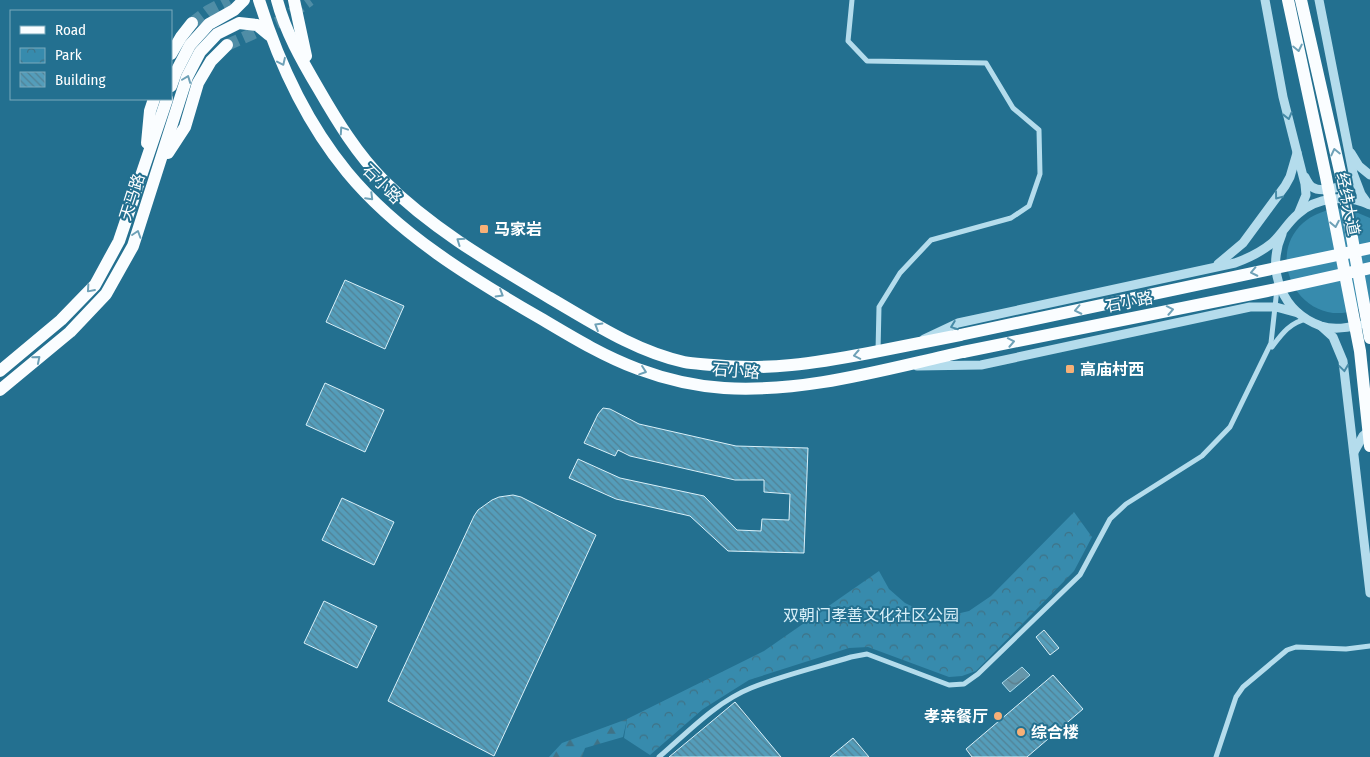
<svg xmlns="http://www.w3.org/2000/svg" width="1370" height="757" viewBox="0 0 1370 757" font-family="'Fira Sans Condensed','Noto Sans SC',sans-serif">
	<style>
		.green { fill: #378bad }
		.forest { fill: url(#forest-firs) }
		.park { fill: url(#park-crowns) }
		.water { fill: url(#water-waves); stroke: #a8dbed }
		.building { fill: url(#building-back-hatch); stroke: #d9f0f9 }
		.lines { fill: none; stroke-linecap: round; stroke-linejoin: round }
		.primary-tunnel { stroke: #4f8da6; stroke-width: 12; stroke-dasharray: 12 6; stroke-linecap: butt }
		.minor { stroke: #b4dcec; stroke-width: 5 }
		.tertiary { stroke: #b4dcec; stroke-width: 9 }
		.primary { stroke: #fafdff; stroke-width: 12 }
		.primary-bridge { stroke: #fafdff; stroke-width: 12 }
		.oneway { stroke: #6ea1b7 }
		.oneway2 { stroke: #478ba7 }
		.poi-dot { fill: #f7b077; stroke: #237090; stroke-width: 2 }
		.labels { text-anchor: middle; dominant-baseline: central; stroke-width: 4; stroke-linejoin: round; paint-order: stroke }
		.street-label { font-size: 16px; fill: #fff; stroke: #237090 }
		.poi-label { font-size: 16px; font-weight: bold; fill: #fff; stroke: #237090; text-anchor: start }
		.park-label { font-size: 16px; fill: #d9f0f9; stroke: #237090 }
	</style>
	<defs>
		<pattern id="forest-firs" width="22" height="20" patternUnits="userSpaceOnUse" patternTransform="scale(1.25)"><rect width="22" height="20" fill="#378bad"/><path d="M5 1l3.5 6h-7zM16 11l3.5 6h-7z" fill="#3f7286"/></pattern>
		<pattern id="park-crowns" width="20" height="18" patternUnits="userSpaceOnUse" patternTransform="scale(1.25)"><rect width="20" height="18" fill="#378bad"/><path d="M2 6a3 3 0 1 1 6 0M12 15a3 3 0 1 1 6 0" fill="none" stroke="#3f7286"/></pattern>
		<pattern id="water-waves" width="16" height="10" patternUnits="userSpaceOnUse" patternTransform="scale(1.25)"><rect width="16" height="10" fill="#6496aa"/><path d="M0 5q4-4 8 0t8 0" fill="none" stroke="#5c7c89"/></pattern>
		<pattern id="building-back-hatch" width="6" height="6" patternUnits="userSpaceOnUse" patternTransform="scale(1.25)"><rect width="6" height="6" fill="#549dba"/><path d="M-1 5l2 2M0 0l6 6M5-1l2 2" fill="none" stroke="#518194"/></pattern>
	</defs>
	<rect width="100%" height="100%" fill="#237090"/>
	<!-- green -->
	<path class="green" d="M 1333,208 L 1351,210 L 1370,218 L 1370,303 C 1362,309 1352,312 1342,313 C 1295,316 1267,255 1303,223 C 1312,215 1322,212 1333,208 Z"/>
	<!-- forest -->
	<path class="forest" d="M 627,719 L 623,737 L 585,748 L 582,757 L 549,757 L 562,743 Z"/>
	<!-- park -->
	<path class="park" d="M 1074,512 L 1092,537 L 1074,571 L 976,671 L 962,676 L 949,677 L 868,647 L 849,648 L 749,680 L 703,709 L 650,755 L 624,738 L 627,719 L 764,651 L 879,571 L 889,589 L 905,603 L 924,612 L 948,616 L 969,611 L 991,596 Z"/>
	<!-- water -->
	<path class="water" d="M 1022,667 L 1030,675 L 1010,692 L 1002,683 Z"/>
	<!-- building -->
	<g class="building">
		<path d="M 345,280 L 404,306 L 385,349 L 326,322 Z"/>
		<path d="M 325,383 L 384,410 L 365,452 L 306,425 Z"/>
		<path d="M 603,408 L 610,409 L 639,424 L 736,446 L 808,448 L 804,553 L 728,551 L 690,516 L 616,499 L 569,478 L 578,459 L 620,478 L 704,496 L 737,530 L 761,531 L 762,519 L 789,520 L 790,494 L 764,492 L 764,480 L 735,480 L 704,473 L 630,456 L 618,450 L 615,456 L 584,443 L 598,414 Z"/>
		<path d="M 513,495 L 521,497 L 596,535 L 494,756 L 388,701 L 474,516 L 478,510 L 492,500 L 499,497 Z"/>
		<path d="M 342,498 L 394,522 L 374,565 L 322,540 Z"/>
		<path d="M 324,601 L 377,626 L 357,668 L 304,643 Z"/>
		<path d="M 1044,630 L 1059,648 L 1050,655 L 1036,637 Z"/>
		<path d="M 1053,675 L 1083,709 L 1027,757 L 972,757 L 966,749 Z"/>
		<path d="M 735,702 L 781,757 L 669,757 Z"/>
		<path d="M 853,738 L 869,757 L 830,757 Z"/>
	</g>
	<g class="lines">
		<!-- primary-tunnel -->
		<g class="primary-tunnel">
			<path d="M 192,23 L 208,11 L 229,0"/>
			<path d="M 227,45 L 281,21 L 310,0"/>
		</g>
		<!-- minor -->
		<g class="minor">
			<path d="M 852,0 L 848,41 L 867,61 L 986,63 L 1013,108 L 1039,130 L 1040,174 L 1029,206 L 1011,218 L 931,240 L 900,273 L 879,307 L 878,351"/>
			<path d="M 1272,347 C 1281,335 1290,322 1307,319"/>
			<path d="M 659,757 C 687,733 716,702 751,688 C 783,675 818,667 851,657 L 867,654 L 949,685 L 964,684 L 978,674 L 1080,575 L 1110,519 L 1126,504 L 1202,456 L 1230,427 L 1271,343 L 1277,289"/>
			<path d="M 1216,757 L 1236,697 L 1243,687 L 1287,650 L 1296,647 L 1346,649 L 1370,646"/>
		</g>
		<!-- tertiary -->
		<g class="tertiary">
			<path d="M 1265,0 L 1283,97 L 1305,184 L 1306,195 L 1299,212"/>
			<path d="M 1319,0 L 1353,173 L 1361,194 L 1368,204"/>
			<path d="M 1351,153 L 1359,166 L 1370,175"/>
			<path d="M 1305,177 C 1307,181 1309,185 1312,187 C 1321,193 1340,188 1347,182"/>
			<path d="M 1282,234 C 1266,271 1282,312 1321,326 C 1333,330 1347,328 1359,325"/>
			<path d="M 1218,264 L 1243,243 L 1285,186 L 1290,177 L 1297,153"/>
			<path d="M 1322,327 L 1333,337 L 1343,361 L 1370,593"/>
			<path d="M 924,339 L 958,323 L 1235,263 C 1249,258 1261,252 1272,243 C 1282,234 1288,222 1298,214 C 1316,197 1348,194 1370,205"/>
			<path d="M 917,366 L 981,365 L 1250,307 L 1276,307 L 1298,313"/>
			<path d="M 1354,452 L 1363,436 L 1370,430"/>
		</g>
		<!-- primary -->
		<g class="primary">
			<path d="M 259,0 C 278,61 306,122 347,172 C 398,234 471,278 540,318 C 572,337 603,356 638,369 C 665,379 694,386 724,388 C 805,393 885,369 963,352"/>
			<path d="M 277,0 C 285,31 302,61 318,88 C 337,121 357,154 384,181 C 432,229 493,264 550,298 C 593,323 635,351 684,362 C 693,364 704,364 713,365 C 767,371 816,363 869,353 C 900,347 930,341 960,335"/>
			<path d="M 294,0 L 306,56"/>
			<path d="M 171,54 L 181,37 L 192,23"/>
			<path d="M 171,86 L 176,72 L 190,45 L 209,24 L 234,10 L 244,0"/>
			<path d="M 147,143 L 150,111 L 154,99"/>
			<path d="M 168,153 L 185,127 L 198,83 L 211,61 L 227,45"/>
			<path d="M 0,371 L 61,320 L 95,285 L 119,241 L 167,99"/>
			<path d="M 0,390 L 70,332 L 106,294 L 133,246 L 187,77 L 200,52 L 217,34 L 239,23 L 257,25 L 269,35"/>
		</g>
		<!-- primary-bridge -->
		<g class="primary-bridge">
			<path d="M 1288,0 L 1326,177 L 1360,351 L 1370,446"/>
			<path d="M 1301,0 L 1341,176 L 1370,338"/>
			<path d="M 960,335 L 1370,248"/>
			<path d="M 963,352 L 1267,291 L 1370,268"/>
		</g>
	</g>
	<!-- one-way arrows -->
	<defs><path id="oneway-chevron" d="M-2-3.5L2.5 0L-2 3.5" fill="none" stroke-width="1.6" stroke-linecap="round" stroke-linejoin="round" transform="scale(1.25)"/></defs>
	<g class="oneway">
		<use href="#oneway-chevron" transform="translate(1298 48) rotate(78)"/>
		<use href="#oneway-chevron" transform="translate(282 62) rotate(65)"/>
		<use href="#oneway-chevron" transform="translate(187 79) rotate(-69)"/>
		<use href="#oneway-chevron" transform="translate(343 130) rotate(-124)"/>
		<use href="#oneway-chevron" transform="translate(1335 152) rotate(-103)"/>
		<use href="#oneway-chevron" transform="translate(370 197) rotate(45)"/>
		<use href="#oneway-chevron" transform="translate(1335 224) rotate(79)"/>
		<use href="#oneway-chevron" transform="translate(137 234) rotate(-72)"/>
		<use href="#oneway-chevron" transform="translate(460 241) rotate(-145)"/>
		<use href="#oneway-chevron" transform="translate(1254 272) rotate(168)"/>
		<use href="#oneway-chevron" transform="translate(90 289) rotate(131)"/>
		<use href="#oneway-chevron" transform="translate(500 294) rotate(31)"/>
		<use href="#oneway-chevron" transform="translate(1078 310) rotate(168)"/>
		<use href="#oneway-chevron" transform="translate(1170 310) rotate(-11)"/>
		<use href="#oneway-chevron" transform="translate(598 326) rotate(-149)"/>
		<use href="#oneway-chevron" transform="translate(1011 342) rotate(-11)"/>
		<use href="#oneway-chevron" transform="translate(857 355) rotate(169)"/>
		<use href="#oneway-chevron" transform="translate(37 359) rotate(-40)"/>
		<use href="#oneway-chevron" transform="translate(643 371) rotate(19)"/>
	</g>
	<g class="oneway2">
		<use href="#oneway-chevron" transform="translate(1288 116) rotate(76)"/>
		<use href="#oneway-chevron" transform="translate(1278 196) rotate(127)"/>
		<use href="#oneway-chevron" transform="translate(954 326) rotate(159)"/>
		<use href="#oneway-chevron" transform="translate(1344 368) rotate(82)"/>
	</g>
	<!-- markers -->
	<g class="poi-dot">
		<rect x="479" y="224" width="10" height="10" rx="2.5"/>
		<rect x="1065" y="364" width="10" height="10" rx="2.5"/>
		<circle cx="998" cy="716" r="5"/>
		<circle cx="1021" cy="732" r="5"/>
	</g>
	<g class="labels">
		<!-- street labels -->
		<g class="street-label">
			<text transform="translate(382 184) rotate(45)">石小路</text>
			<text transform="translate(132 197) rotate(-72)">天马路</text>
			<text transform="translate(1348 204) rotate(79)">经纬大道</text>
			<text transform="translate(1129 302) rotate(-11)">石小路</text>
			<text transform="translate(736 371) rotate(4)">石小路</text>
		</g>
		<!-- poi labels -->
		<g class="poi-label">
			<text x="494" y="229">马家岩</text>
			<text x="1080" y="369">高庙村西</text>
			<text x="988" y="716" text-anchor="end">孝亲餐厅</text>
			<text x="1031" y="732">综合楼</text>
		</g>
		<!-- park labels -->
		<g class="park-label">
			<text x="871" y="615">双朝门孝善文化社区公园</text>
		</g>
	</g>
	<!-- legend -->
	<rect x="10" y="10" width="162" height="90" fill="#237090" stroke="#7ba9bc"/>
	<rect x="20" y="26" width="25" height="8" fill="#fafdff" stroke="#7ba9bc"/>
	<text x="55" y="35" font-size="15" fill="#ffffff">Road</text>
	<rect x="20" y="48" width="25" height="15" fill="url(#park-crowns)" stroke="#7ba9bc"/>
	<text x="55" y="60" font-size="15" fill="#ffffff">Park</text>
	<rect x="20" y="72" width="25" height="15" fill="url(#building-back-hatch)" stroke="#7ba9bc"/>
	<text x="55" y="85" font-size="15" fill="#ffffff">Building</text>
</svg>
